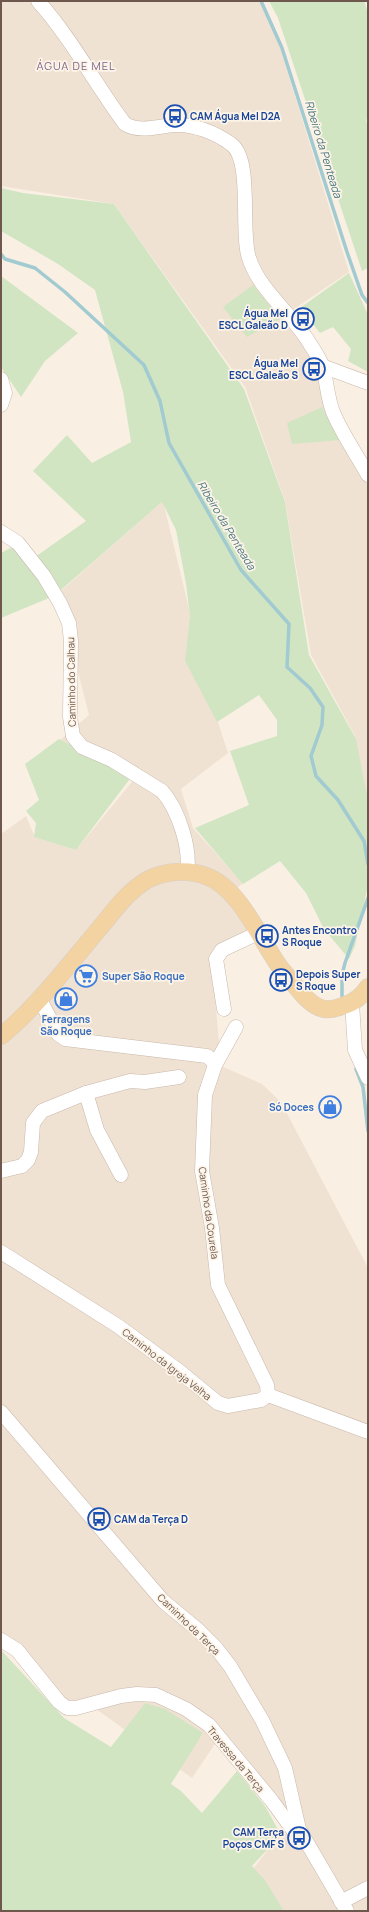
<svg xmlns="http://www.w3.org/2000/svg" width="369" height="1912" viewBox="0 0 369 1912" font-family="Manrope,sans-serif">
	<style>
		.residential { fill: #f0e2d2 }
		.green { fill: #d1e5c3 }
		.lines { fill: none; stroke-linecap: round; stroke-linejoin: round }
		.stream { stroke: #a1cad1; stroke-width: 3.5 }
		.minor-casing { stroke: #c8b8ab; stroke-width: 15 }
		.major-casing { stroke: #d6d0cd; stroke-width: 18 }
		.minor { stroke: #fff; stroke-width: 14 }
		.major { stroke: #f2d3a1; stroke-width: 17 }
		.labels { text-anchor: middle; dominant-baseline: central; stroke-width: 3.5; stroke-linejoin: round; paint-order: stroke }
		.transit-label { font-size: 10px; font-weight: bold; fill: #164399; stroke: #fdf4e8; text-anchor: start }
		.street-label { font-size: 10px; fill: #6e574c; stroke: #fdf4e8 }
		.shop-label { font-size: 10px; font-weight: bold; fill: #366cbe; stroke: #fdf4e8; text-anchor: start }
		.neighbourhood-label { font-size: 11px; letter-spacing: 1px; fill: #7d648b; stroke: #fdf4e8 }
		.water-label { font-size: 11px; font-style: italic; fill: #487780; stroke: #fdf4e8 }
	</style>
	<rect width="100%" height="100%" fill="#f9f0e3"/>
	<!-- residential -->
	<g class="residential">
		<path d="M 1,1 L 261,1 L 281,50 L 349,272 L 288,313 L 318,359 L 332,404 L 368,476 L 368,828 L 346,798 L 355,736 L 311,655 L 285,501 L 245,387 L 114,204 L 1,186 Z"/>
		<path d="M 163,501 L 192,621 L 186,659 L 218,722 L 228,753 L 181,789 L 193,828 L 243,883 L 230,895 L 256,930 L 212,962 L 221,1066 L 262,1084 L 281,1102 L 368,1268 L 368,1911 L 284,1911 L 264,1880 L 253,1869 L 286,1826 L 219,1738 L 192,1778 L 85,1701 L 62,1700 L 1,1635 L 1,834 L 26,816 L 35,837 L 76,850 L 135,778 L 60,740 L 89,715 L 66,625 L 54,597 Z"/>
	</g>
	<!-- green -->
	<g class="green">
		<path d="M 269,1 L 364,1 L 368,13 L 368,113 L 366,122 L 368,123 L 368,268 L 362,271 L 278,18 Z"/>
		<path d="M 1,188 L 23,193 L 114,204 L 244,389 L 285,502 L 309,655 L 356,739 L 368,800 L 368,885 L 355,946 L 349,959 L 324,929 L 306,893 L 280,861 L 243,884 L 195,828 L 249,805 L 230,751 L 277,736 L 277,720 L 259,695 L 217,722 L 185,661 L 190,616 L 186,584 L 176,530 L 162,502 L 54,596 L 1,618 L 1,553 L 16,545 L 28,562 L 86,521 L 33,471 L 67,435 L 92,463 L 131,442 L 123,392 L 95,290 L 58,264 L 1,231 Z"/>
		<path d="M 349,273 L 368,315 L 368,372 L 348,361 L 351,349 L 333,327 L 320,333 L 300,308 Z"/>
		<path d="M 1,276 L 78,333 L 45,361 L 21,397 L 1,367 Z"/>
		<path d="M 253,285 L 280,319 L 247,337 L 223,307 Z"/>
		<path d="M 322,407 L 330,423 L 341,440 L 292,444 L 287,423 Z"/>
		<path d="M 59,739 L 132,776 L 76,850 L 34,837 L 36,823 L 26,811 L 39,800 L 25,764 Z"/>
		<path d="M 1,1650 L 64,1718 L 111,1747 L 145,1703 L 165,1709 L 203,1733 L 171,1784 L 181,1791 L 202,1813 L 237,1771 L 265,1806 L 281,1835 L 252,1866 L 265,1880 L 284,1911 L 1,1911 Z"/>
	</g>
	<g class="lines">
		<!-- stream -->
		<g class="stream">
			<path d="M 261,1 L 282,48 L 347,252 L 362,295 L 368,303"/>
			<path d="M 1,254 L 5,259 L 35,268 L 65,292 L 144,365 L 160,401 L 169,443 L 241,570 L 289,624 L 287,667 L 310,688 L 323,707 L 322,725 L 311,756 L 316,776 L 338,800 L 364,841 L 368,864"/>
			<path d="M 342,996 L 342,975 L 345,963 L 368,898"/>
			<path d="M 356,1069 L 363,1087 L 368,1131"/>
		</g>
		<!-- minor casing -->
		<g class="minor-casing">
			<g id="minor">
				<path d="M 38,1 C 72,39 95,84 125,124 C 140,133 158,126 175,125 C 194,124 216,133 231,144 C 253,159 240,231 249,258 C 260,292 292,313 310,344 C 314,350 319,358 322,365 C 327,380 327,397 333,412 C 342,434 357,455 368,475"/>
				<path d="M 322,366 L 368,383"/>
				<path d="M 1,379 L 5,393 L 1,405"/>
				<path d="M 1,532 L 18,543 L 44,576 L 60,603 L 69,623 L 71,641 L 70,717 L 73,736 L 82,747 L 112,760 L 162,791 C 178,809 191,848 187,872"/>
				<path d="M 39,998 L 58,1034 L 65,1039 L 207,1056 L 213,1061 L 215,1065"/>
				<path d="M 352,1003 L 355,1050 L 368,1078"/>
				<path d="M 224,1009 L 216,959 L 222,950 L 258,933"/>
				<path d="M 236,1027 L 215,1065 L 205,1095 L 202,1171 L 212,1228 L 218,1285 L 267,1385 L 268,1395"/>
				<path d="M 86,1093 L 97,1130 L 121,1175"/>
				<path d="M 1,1171 L 22,1166 L 28,1160 L 31,1152 L 33,1123 L 42,1111 L 86,1093 L 130,1081 L 145,1082 L 179,1077"/>
				<path d="M 1,1252 L 118,1326 L 179,1371 L 218,1403 L 228,1406 L 261,1400 L 268,1395"/>
				<path d="M 268,1395 L 368,1432"/>
				<path d="M 1,1412 L 163,1601 L 198,1630 L 216,1648 L 230,1666 L 262,1720 L 285,1768 L 299,1829 L 347,1911"/>
				<path d="M 1,1640 L 17,1650 L 59,1702 L 67,1708 L 76,1708 L 121,1696 L 137,1694 L 156,1695 L 186,1709 L 209,1725 L 272,1801 L 293,1830 L 299,1829"/>
				<path d="M 341,1902 L 368,1888"/>
			</g>
		</g>
		<!-- major casing -->
		<g class="major-casing">
			<path id="major" d="M 1,1036 C 36,1008 70,963 99,929 C 113,912 127,892 147,880 C 164,871 188,869 206,876 C 238,887 259,936 277,963 C 282,971 289,977 294,984 C 302,994 311,1006 324,1009 C 331,1010 338,1008 345,1005 C 355,1002 362,996 368,987"/>
		</g>
		<!-- minor -->
		<use href="#minor" class="minor"/>
		<!-- major -->
		<use href="#major" class="major"/>
	</g>
	<!-- icons -->
	<defs>
		<g id="bus-ring" transform="scale(1.15)"><circle r="9.5" fill="#fdf4e8" stroke="#1a4fb4" stroke-width="1.5"/><path d="M-5-6H5V4H4V6H2V4H-2V6H-4V4H-5ZM-3.5-4V0h7V-4ZM-3.5 1.2v1.5H-2V1.2ZM2 1.2v1.5H3.5V1.2Z" fill="#1a4fb4"/></g>
		<g id="supermarket-ring" transform="scale(1.15)"><circle r="9.5" fill="#fdf4e8" stroke="#3f7fe0" stroke-width="1.5"/><path d="M-6-5.5h2.5l.6 2H6L4.5 2H-2.5L-4.4-4H-6ZM-1.5 3.2a1.3 1.3 0 1 0 .1 0ZM3 3.2a1.3 1.3 0 1 0 .1 0Z" fill="#3f7fe0"/></g>
		<g id="shop-ring" transform="scale(1.15)"><circle r="9.5" fill="#fdf4e8" stroke="#3f7fe0" stroke-width="1.5"/><path d="M-5-2.5h2.3a2.7 3.5 0 0 1 5.4 0H5L5.5 6h-11ZM-1.5-2.5h3a1.5 2.3 0 0 0-3 0Z" fill="#3f7fe0"/></g>
	</defs>
	<g fill-rule="evenodd">
		<use href="#bus-ring" x="175" y="116"/>
		<use href="#bus-ring" x="303" y="319"/>
		<use href="#bus-ring" x="314" y="369"/>
		<use href="#bus-ring" x="267" y="936"/>
		<use href="#supermarket-ring" x="86" y="976"/>
		<use href="#bus-ring" x="281" y="980"/>
		<use href="#shop-ring" x="66" y="999"/>
		<use href="#shop-ring" x="330" y="1107"/>
		<use href="#bus-ring" x="99" y="1519"/>
		<use href="#bus-ring" x="299" y="1838"/>
	</g>
	<g class="labels">
		<!-- transit labels -->
		<g class="transit-label">
			<text x="190" y="116">CAM Água Mel D2A</text>
			<text x="288" y="313" text-anchor="end">Água Mel<tspan x="288" dy="12">ESCL Galeão D</tspan></text>
			<text x="298" y="363" text-anchor="end">Água Mel<tspan x="298" dy="12">ESCL Galeão S</tspan></text>
			<text x="282" y="930">Antes Encontro<tspan x="282" dy="12">S Roque</tspan></text>
			<text x="296" y="974">Depois Super<tspan x="296" dy="12">S Roque</tspan></text>
			<text x="114" y="1519">CAM da Terça D</text>
			<text x="284" y="1832" text-anchor="end">CAM Terça<tspan x="284" dy="12">Poços CMF S</tspan></text>
		</g>
		<!-- street labels -->
		<g class="street-label">
			<text transform="translate(71 682) rotate(-91)">Caminho do Calhau</text>
			<text transform="translate(209 1213) rotate(82)">Caminho da Courela</text>
			<text transform="translate(167 1364) rotate(38)">Caminho da Igreja Velha</text>
			<text transform="translate(189 1624) rotate(44)">Caminho da Terça</text>
			<text transform="translate(236 1759) rotate(50)">Travessa da Terça</text>
		</g>
		<!-- shop labels -->
		<g class="shop-label">
			<text x="102" y="976">Super São Roque</text>
			<text x="66" y="1019" text-anchor="middle">Ferragens<tspan x="66" dy="12">São Roque</tspan></text>
			<text x="314" y="1107" text-anchor="end">Só Doces</text>
		</g>
		<!-- neighbourhood labels -->
		<g class="neighbourhood-label">
			<text x="76" y="65">ÁGUA DE MEL</text>
		</g>
		<!-- water labels -->
		<g class="water-label">
			<text transform="translate(324 149) rotate(73)">Ribeiro da Penteada</text>
			<text transform="translate(227 525) rotate(59)">Ribeiro da Penteada</text>
		</g>
	</g>
	<!-- border -->
	<rect width="369" height="1912" fill="none" stroke="#6e574c" stroke-width="4"/>
</svg>
